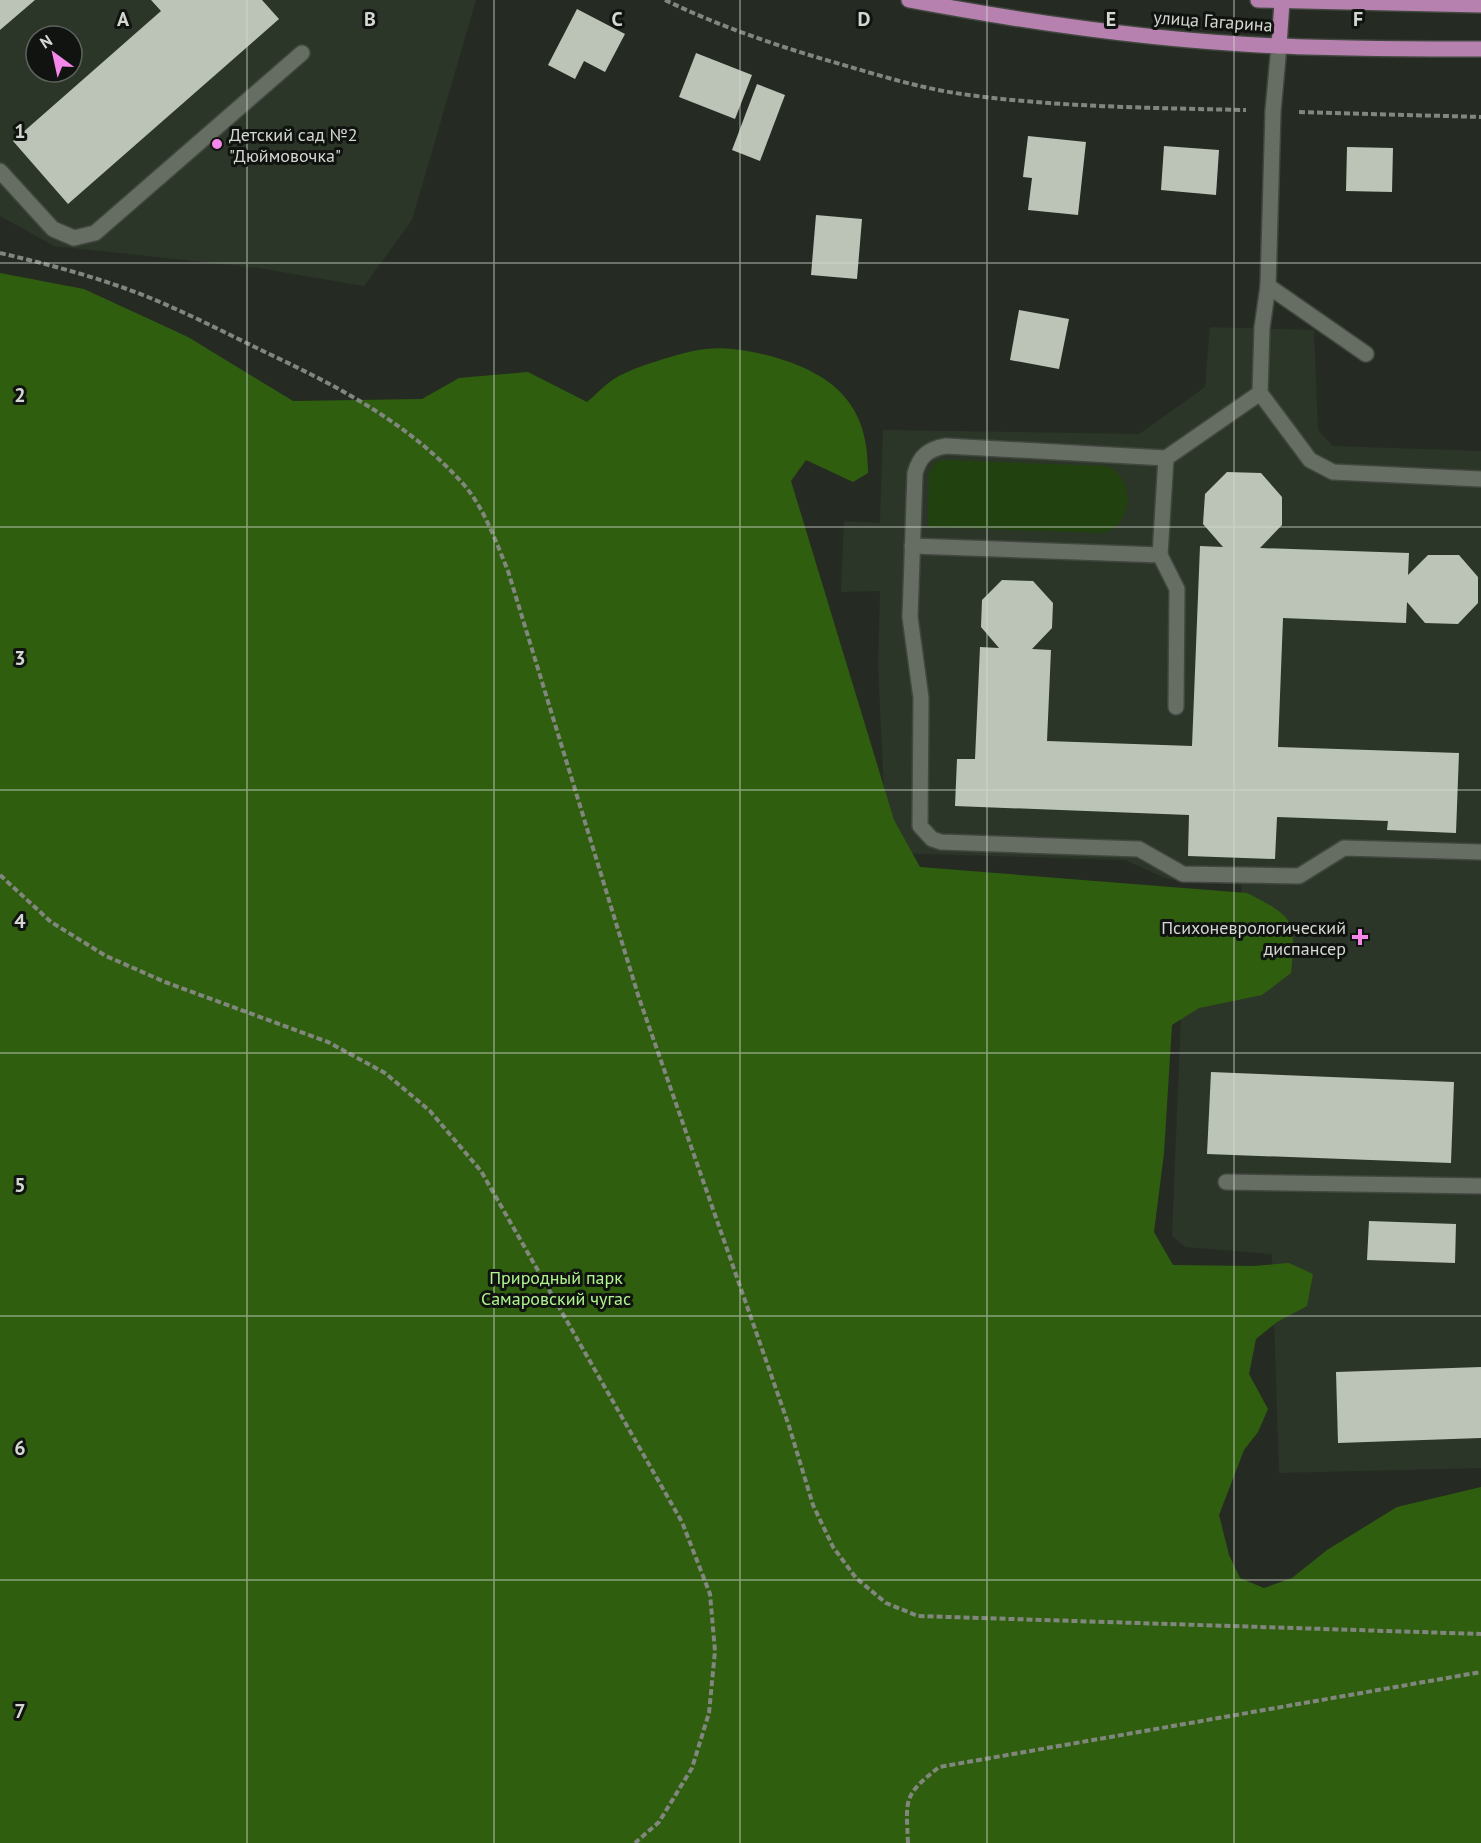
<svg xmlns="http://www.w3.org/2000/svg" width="1481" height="1843" viewBox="0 0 1481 1843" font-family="'PT Sans',sans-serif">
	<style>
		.built { fill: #2c3628; fill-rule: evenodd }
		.green { fill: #21410f }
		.forest { fill: #2f5f0e }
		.building { fill: #bcc4b8 }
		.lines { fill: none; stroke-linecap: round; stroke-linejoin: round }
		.minor-casing { stroke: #41473f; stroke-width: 18 }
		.major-casing { stroke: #41473f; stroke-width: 18 }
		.path { stroke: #81867e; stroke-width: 4; stroke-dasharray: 6 3; stroke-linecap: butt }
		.minor { stroke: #666d62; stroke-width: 15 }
		.major { stroke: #b681ae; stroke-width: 15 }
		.grid { fill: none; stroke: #d4d8d2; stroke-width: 1.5; stroke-opacity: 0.55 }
		.poi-dot { fill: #f788eb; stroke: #10130f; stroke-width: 2 }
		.labels { text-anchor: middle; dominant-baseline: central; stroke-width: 6; stroke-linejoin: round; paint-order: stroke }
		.street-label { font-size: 18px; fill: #d4d8d2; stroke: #10130f }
		.poi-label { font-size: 18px; fill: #d4d8d2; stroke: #10130f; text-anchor: start }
		.park-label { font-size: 18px; fill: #b0f58f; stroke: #10130f }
		.grid-label { font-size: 20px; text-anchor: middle; font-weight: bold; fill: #d4d8d2; stroke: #10130f; stroke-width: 6; stroke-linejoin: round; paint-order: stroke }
	</style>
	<rect width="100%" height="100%" fill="#252b22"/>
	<!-- built -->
	<g class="built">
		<path d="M 0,0 L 476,0 L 412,220 L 364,286 L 259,268 L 54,246 L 0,216 ZM 36,36 L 72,36 L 72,72 L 36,72 Z"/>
		<path d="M 1210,327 L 1314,330 L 1318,430 L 1333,446 L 1481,451 L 1481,1468 L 1279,1473 L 1272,1254 L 1185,1247 L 1172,1236 L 1182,991 L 1234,989 L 1242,885 L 1167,879 L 1125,860 L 887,853 L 878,665 L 880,591 L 841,592 L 844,521 L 880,523 L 883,430 L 1139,434 L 1205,387 Z"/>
	</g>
	<!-- green -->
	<path class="green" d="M 945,460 L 1107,466 C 1136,480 1134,523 1104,533 L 928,527 L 929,473 L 937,461 Z"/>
	<!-- forest -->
	<path class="forest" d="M 0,273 L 84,289 L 188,337 L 293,401 L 422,399 L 459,378 L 528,372 L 587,402 C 597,394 607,382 619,376 C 638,366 672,356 693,351 C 721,345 747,350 774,357 C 835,375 869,405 868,473 L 853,482 L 806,460 L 791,481 L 894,820 L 920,867 L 1247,893 C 1294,917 1297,920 1291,973 L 1262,995 L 1199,1008 L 1172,1025 L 1164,1153 L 1154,1232 L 1173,1265 L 1253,1266 L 1289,1263 L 1313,1274 L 1307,1306 L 1277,1322 L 1256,1339 L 1249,1374 L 1268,1409 L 1258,1432 L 1244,1450 L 1219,1515 L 1229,1555 L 1240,1578 L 1264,1588 L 1292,1578 L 1327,1550 L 1397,1507 L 1481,1487 L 1481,1843 L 0,1843 Z"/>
	<!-- building -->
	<g class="building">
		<path d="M 0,0 L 35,0 L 0,30 Z"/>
		<path d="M 151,0 L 262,0 L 279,19 L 68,204 L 13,141 L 161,11 Z"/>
		<path d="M 577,9 L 625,34 L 605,72 L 584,61 L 575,79 L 548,65 Z"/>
		<path d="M 696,53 L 752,75 L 735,119 L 679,97 Z"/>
		<path d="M 757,84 L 785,95 L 760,161 L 732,150 Z"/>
		<path d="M 1028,136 L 1086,142 L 1078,215 L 1028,210 L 1032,178 L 1023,177 Z"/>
		<path d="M 1164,146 L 1219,150 L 1216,195 L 1161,190 Z"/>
		<path d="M 1347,147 L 1393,148 L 1392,192 L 1346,191 Z"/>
		<path d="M 816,215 L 862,219 L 857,279 L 811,275 Z"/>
		<path d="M 1019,310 L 1069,319 L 1059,369 L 1010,360 Z"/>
		<path d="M 1227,472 L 1261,473 L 1282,497 L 1282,525 L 1260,548 L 1409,553 L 1408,575 L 1428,555 L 1459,555 L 1478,577 L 1478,603 L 1458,624 L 1425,623 L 1407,602 L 1406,623 L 1283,618 L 1278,747 L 1459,753 L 1456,833 L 1387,830 L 1388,821 L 1277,817 L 1275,859 L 1188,856 L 1189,815 L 955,806 L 957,759 L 975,759 L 980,647 L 999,648 L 981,627 L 982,600 L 1002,580 L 1033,581 L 1053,603 L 1052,628 L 1032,649 L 1051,650 L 1047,741 L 1192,746 L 1200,546 L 1223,547 L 1203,524 L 1205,494 Z"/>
		<path d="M 1211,1072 L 1454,1082 L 1451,1163 L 1207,1154 Z"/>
		<path d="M 1369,1221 L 1456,1224 L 1455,1263 L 1367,1260 Z"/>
		<path d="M 1481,1367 L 1481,1438 L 1338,1443 L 1336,1372 Z"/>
	</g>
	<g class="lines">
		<!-- minor casing -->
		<g class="minor-casing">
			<g id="minor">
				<path d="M 1279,46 L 1273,111 L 1268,286 L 1262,328 L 1260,393 L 1310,460 L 1333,472 L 1481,479"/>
				<path d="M 0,171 L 53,229 L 74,238 L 95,233 L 302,53"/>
				<path d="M 1268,286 L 1366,354"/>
				<path d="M 1260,393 L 1166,458 L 946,446 C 928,449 920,456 915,473 L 910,617 L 921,698 L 920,826 L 932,839 L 941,842 L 1139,849 L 1183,874 L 1299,876 L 1344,848 L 1481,852"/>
				<path d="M 912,546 L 1160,555 L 1166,458"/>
				<path d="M 1160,555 L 1177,589 L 1176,707"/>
				<path d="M 1226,1182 L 1481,1186"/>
			</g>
		</g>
		<!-- major casing -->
		<g class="major-casing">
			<g id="major">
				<path d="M 909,0 C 1031,23 1155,41 1280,46 C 1347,49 1414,49 1481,49"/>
				<path d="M 1258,0 L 1481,5"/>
				<path d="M 1279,46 L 1282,2"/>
			</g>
		</g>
		<!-- path -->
		<g class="path">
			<path d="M 665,0 C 721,27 780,47 840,64 C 878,75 917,87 955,93 C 1048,107 1152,108 1246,110"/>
			<path d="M 1299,112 L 1481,117"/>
			<path d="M 0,253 C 56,266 116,282 169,306 C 201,320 232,336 263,351 C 337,386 410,423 465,486 C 485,510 496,542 508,571 L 639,998 L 789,1426 L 813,1505 L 833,1547 L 856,1578 L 886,1603 L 918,1616 L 1481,1634"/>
			<path d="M 0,875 L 51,922 L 106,956 L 165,982 L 328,1042 L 385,1073 L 430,1111 L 481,1171 L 682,1522 L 710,1594 L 715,1651 L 709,1713 L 692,1768 L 659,1822 L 635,1843"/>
			<path d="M 908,1843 C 906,1798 903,1796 939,1767 L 1481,1672"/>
		</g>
		<!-- minor -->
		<use href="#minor" class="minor"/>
		<!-- major -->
		<use href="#major" class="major"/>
	</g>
	<!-- grid -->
	<path class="grid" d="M 247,0 L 247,1843M 494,0 L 494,1843M 740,0 L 740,1843M 987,0 L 987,1843M 1234,0 L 1234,1843M 0,263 L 1481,263M 0,527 L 1481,527M 0,790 L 1481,790M 0,1053 L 1481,1053M 0,1316 L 1481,1316M 0,1580 L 1481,1580"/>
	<!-- markers -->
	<g class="poi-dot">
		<circle cx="217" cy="144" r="6"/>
		<path d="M1357 928h6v6h6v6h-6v6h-6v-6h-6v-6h6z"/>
	</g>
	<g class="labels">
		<!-- street labels -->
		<g class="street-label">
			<text transform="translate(1213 21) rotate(4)">улица Гагарина</text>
		</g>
		<!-- poi labels -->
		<g class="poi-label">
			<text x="229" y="134">Детский сад №2<tspan x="229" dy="21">"Дюймовочка"</tspan></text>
			<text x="1346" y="927" text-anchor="end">Психоневрологический<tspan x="1346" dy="21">диспансер</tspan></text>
		</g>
		<!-- park labels -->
		<g class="park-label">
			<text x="556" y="1277">Природный парк<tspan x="556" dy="21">Самаровский чугас</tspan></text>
		</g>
	</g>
	<g class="grid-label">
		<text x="123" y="26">A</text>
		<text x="370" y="26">B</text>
		<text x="617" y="26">C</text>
		<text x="864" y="26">D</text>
		<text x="1111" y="26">E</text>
		<text x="1358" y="26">F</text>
		<text x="20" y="138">1</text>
		<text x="20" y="402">2</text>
		<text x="20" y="665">3</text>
		<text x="20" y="928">4</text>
		<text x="20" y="1192">5</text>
		<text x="20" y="1455">6</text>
		<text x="20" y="1718">7</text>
	</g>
	<!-- north arrow -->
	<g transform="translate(54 54) rotate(327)"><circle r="28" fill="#10130f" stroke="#5e625d" stroke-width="1.5"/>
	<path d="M0-4.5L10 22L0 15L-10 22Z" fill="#f788eb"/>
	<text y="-9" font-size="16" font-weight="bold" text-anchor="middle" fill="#d4d8d2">N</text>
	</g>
</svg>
